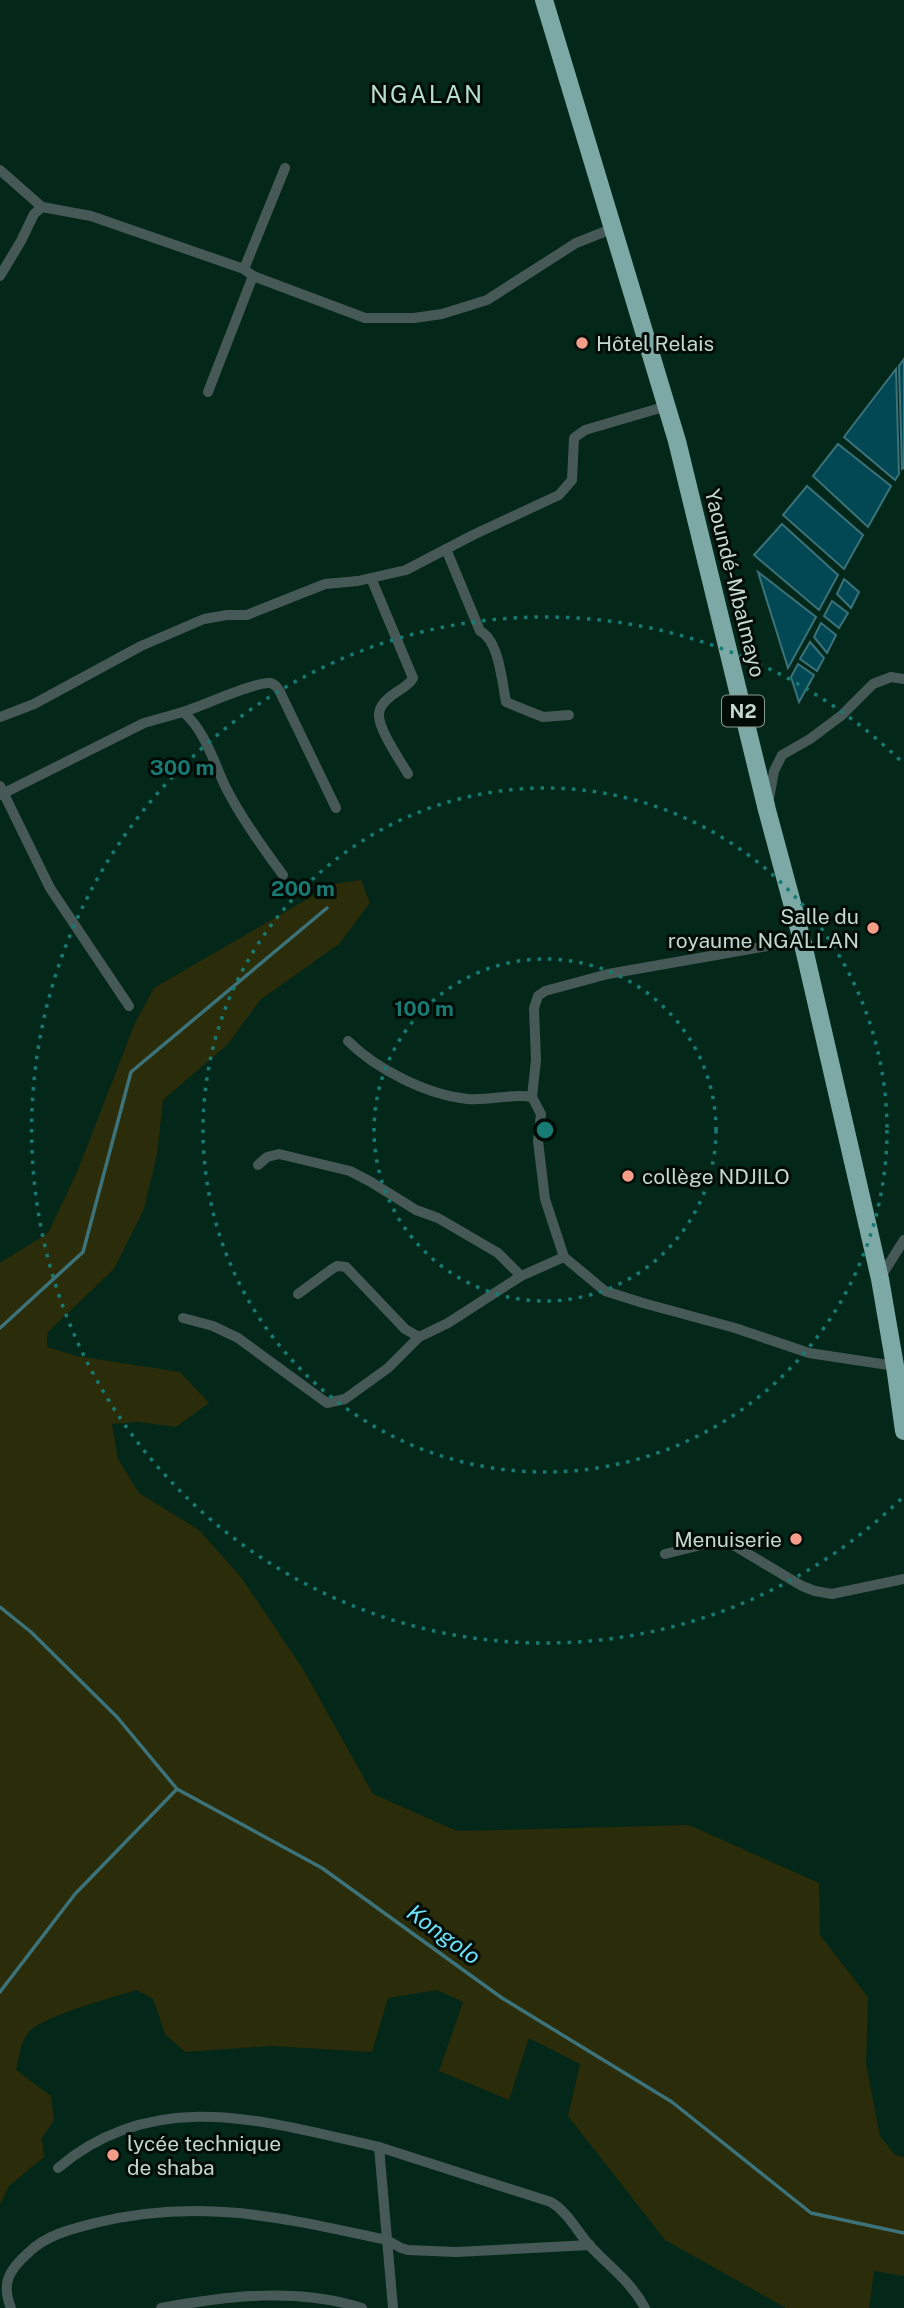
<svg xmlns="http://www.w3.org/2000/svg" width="904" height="2308" viewBox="0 0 904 2308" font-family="'Public Sans',sans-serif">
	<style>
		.green { fill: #2b2c09 }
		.water { fill: #014754; stroke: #3c7279; stroke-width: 2 }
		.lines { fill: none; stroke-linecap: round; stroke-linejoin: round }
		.stream { stroke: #3c7279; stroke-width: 3.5 }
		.street { stroke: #475957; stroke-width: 10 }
		.highway { stroke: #7ca9a5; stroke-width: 18 }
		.ring { fill: none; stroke: #187b73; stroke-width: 3.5; stroke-dasharray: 3.5 7 }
		.poi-dot { fill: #f49e8a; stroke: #020c07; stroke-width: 2.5 }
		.labels { text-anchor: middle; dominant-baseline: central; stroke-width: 6; stroke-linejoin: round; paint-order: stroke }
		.shield { fill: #020c07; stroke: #8a9b92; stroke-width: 2 }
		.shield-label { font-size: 19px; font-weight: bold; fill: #c5d8ce }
		.poi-label { font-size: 21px; fill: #c5d8ce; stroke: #020c07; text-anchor: start }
		.street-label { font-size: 21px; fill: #c5d8ce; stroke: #020c07 }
		.water-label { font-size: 23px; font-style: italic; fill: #6cdffa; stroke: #020c07 }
		.quarter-label { font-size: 24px; letter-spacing: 2px; fill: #b8dfcb; stroke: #020c07 }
		.centre { fill: #187b73; stroke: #020c07; stroke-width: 3.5 }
		.ring-label { font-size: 21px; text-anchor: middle; font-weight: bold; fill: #187b73; stroke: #020c07; stroke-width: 6; stroke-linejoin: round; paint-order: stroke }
	</style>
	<rect width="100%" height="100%" fill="#032719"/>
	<!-- green -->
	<path class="green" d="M 361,880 L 370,903 L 339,944 L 260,1000 L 228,1044 L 163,1100 L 157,1155 L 144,1209 L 114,1269 L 47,1333 L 47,1347 L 77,1356 L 180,1372 L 209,1403 L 176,1427 L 139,1422 L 112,1424 L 118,1459 L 139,1493 L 199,1530 L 241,1577 L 303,1669 L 373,1794 L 457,1831 L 689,1825 L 819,1883 L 820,1935 L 868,1997 L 866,2064 L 880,2136 L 895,2155 L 904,2157 L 904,2276 L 874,2271 L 869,2308 L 786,2308 L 665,2240 L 568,2116 L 580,2064 L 529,2038 L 509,2100 L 439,2071 L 463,2002 L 437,1990 L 388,1998 L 372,2052 L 272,2046 L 185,2052 L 165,2034 L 153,1999 L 137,1990 C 114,1997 42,2016 28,2033 C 20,2043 19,2058 16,2070 L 51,2096 L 54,2120 L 42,2138 L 44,2157 L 9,2186 L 0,2205 L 0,1263 L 48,1233 L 77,1172 L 135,1023 L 154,988 L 333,884 Z"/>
	<!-- water -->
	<g class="water">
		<path d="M 904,359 L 904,468 L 902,469 L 899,366 Z"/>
		<path d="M 896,369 L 899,474 L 895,480 L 844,437 Z"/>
		<path d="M 838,444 L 891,486 L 868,527 L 813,476 Z"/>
		<path d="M 807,486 L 863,535 L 844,569 L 783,515 Z"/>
		<path d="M 782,524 L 838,575 L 819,610 L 754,555 Z"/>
		<path d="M 758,572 L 816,617 L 788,668 Z"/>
		<path d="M 844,579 L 859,592 L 851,608 L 837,594 Z"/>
		<path d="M 832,601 L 848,613 L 839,628 L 824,616 Z"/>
		<path d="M 821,623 L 836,635 L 827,653 L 814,637 Z"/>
		<path d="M 810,642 L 824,658 L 817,671 L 800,659 Z"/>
		<path d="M 798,664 L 814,675 L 799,702 L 791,677 Z"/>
	</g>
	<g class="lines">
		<!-- stream -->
		<g class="stream">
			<path d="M 0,1328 L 83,1252 L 131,1072 L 327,908"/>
			<path d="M 0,1607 L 31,1632 L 117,1717 L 177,1789 L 322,1868 L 502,1998 L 672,2102 L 811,2213 L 904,2233"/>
			<path d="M 0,1992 L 75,1894 L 177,1789"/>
		</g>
		<!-- street -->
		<g class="street">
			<path d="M 0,170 L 42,207"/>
			<path d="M 244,269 L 285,168"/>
			<path d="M 0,276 L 21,241 L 34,214 L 42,207 L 91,216 L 244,269 L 253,276 L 365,318 L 414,318 L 442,314 L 487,300 L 576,243 L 614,228"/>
			<path d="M 208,392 L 253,276"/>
			<path d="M 446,549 L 480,631 C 499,640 502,682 506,702 L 543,717 L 569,715"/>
			<path d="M 371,578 L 413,678 C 408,687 399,689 391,696 C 386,700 379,706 379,714 C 378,729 400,760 408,774"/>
			<path d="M 183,712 C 200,707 257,681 270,683 C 275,684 276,686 279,690 L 336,808"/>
			<path d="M 0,717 L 34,704 L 141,646 L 204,619 L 227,615 L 247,615 L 325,584 L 358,581 L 406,570 L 473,535 L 559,495 L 572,480 L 574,438 L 585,430 L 667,406"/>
			<path d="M 0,786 L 50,888 L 129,1006"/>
			<path d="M 0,795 L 144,723 L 183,712 C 205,730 214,763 226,788 C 242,819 262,847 283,875"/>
			<path d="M 769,799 L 774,771 L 782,755 L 810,739 L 842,715 L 873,684 L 891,677 L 904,679"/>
			<path d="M 802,940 L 608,974 L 545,991 L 538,996 L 534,1008 L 536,1060 L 532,1097 L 541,1114 L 538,1141 L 545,1199 L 564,1257 L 605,1291 L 643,1303 L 735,1328 L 809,1353 L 895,1366"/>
			<path d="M 348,1041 C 376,1069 427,1095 468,1099 C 489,1101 514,1093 532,1097"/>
			<path d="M 258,1165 L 267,1157 L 279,1154 L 350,1171 L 371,1182 L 416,1210 L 438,1218 L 498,1253 L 521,1276"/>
			<path d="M 880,1278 L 904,1240"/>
			<path d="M 298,1294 L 332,1269 L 337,1266 L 346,1267 L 405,1329 L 419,1337"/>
			<path d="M 183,1318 L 213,1326 L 238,1338 L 327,1403 L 345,1399 L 388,1368 L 419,1337 L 448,1323 L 521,1276 L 564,1257"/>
			<path d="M 665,1554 L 705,1544 L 730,1543 L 802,1586 L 815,1591 L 832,1594 L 904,1579"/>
			<path d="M 58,2168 C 156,2085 267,2122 379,2147"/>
			<path d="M 11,2308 C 1,2283 9,2270 28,2253 C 46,2235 71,2229 95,2223 C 202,2197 283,2218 387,2240 L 401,2248 L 408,2250 L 456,2252 L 590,2245"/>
			<path d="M 161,2308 C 227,2296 297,2287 362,2308"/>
			<path d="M 393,2308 L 379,2147 L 551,2202 C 569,2213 577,2232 591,2247 C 610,2267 632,2283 645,2308"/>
		</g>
		<!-- highway -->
		<path class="highway" d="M 544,0 L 677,441 L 767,810 L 802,940 L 880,1279 L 895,1366 L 904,1431"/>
	</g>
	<!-- distance rings -->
	<g class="ring">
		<circle cx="545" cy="1130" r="171"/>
		<circle cx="545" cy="1130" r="342"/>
		<path d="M901 1499A513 513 0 1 1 901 761"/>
	</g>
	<!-- markers -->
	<g class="poi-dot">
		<circle cx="582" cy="343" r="7"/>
		<circle cx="873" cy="928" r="7"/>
		<circle cx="628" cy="1176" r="7"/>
		<circle cx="796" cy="1539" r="7"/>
		<circle cx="113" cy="2155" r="7"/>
	</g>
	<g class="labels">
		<!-- shield labels -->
		<rect class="shield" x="722" y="695.5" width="42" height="31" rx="5"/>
		<g class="shield-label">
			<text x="743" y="711">N2</text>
		</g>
		<!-- poi labels -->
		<g class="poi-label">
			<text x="596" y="343">Hôtel Relais</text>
			<text x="859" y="916" text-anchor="end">Salle du<tspan x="859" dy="24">royaume NGALLAN</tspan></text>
			<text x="642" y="1176">collège NDJILO</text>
			<text x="782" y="1539" text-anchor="end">Menuiserie</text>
			<text x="127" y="2143">lycée technique<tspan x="127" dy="24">de shaba</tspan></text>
		</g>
		<!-- street labels -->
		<g class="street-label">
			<text transform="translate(735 583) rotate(76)">Yaoundé-Mbalmayo</text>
		</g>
		<!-- water labels -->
		<g class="water-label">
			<text transform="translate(444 1934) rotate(36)">Kongolo</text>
		</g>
		<!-- quarter labels -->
		<g class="quarter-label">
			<text x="427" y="94">NGALAN</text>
		</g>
	</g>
	<circle cx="545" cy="1130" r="10" class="centre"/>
	<g class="ring-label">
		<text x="182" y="775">300 m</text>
		<text x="303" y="896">200 m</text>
		<text x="424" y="1016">100 m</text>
	</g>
</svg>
